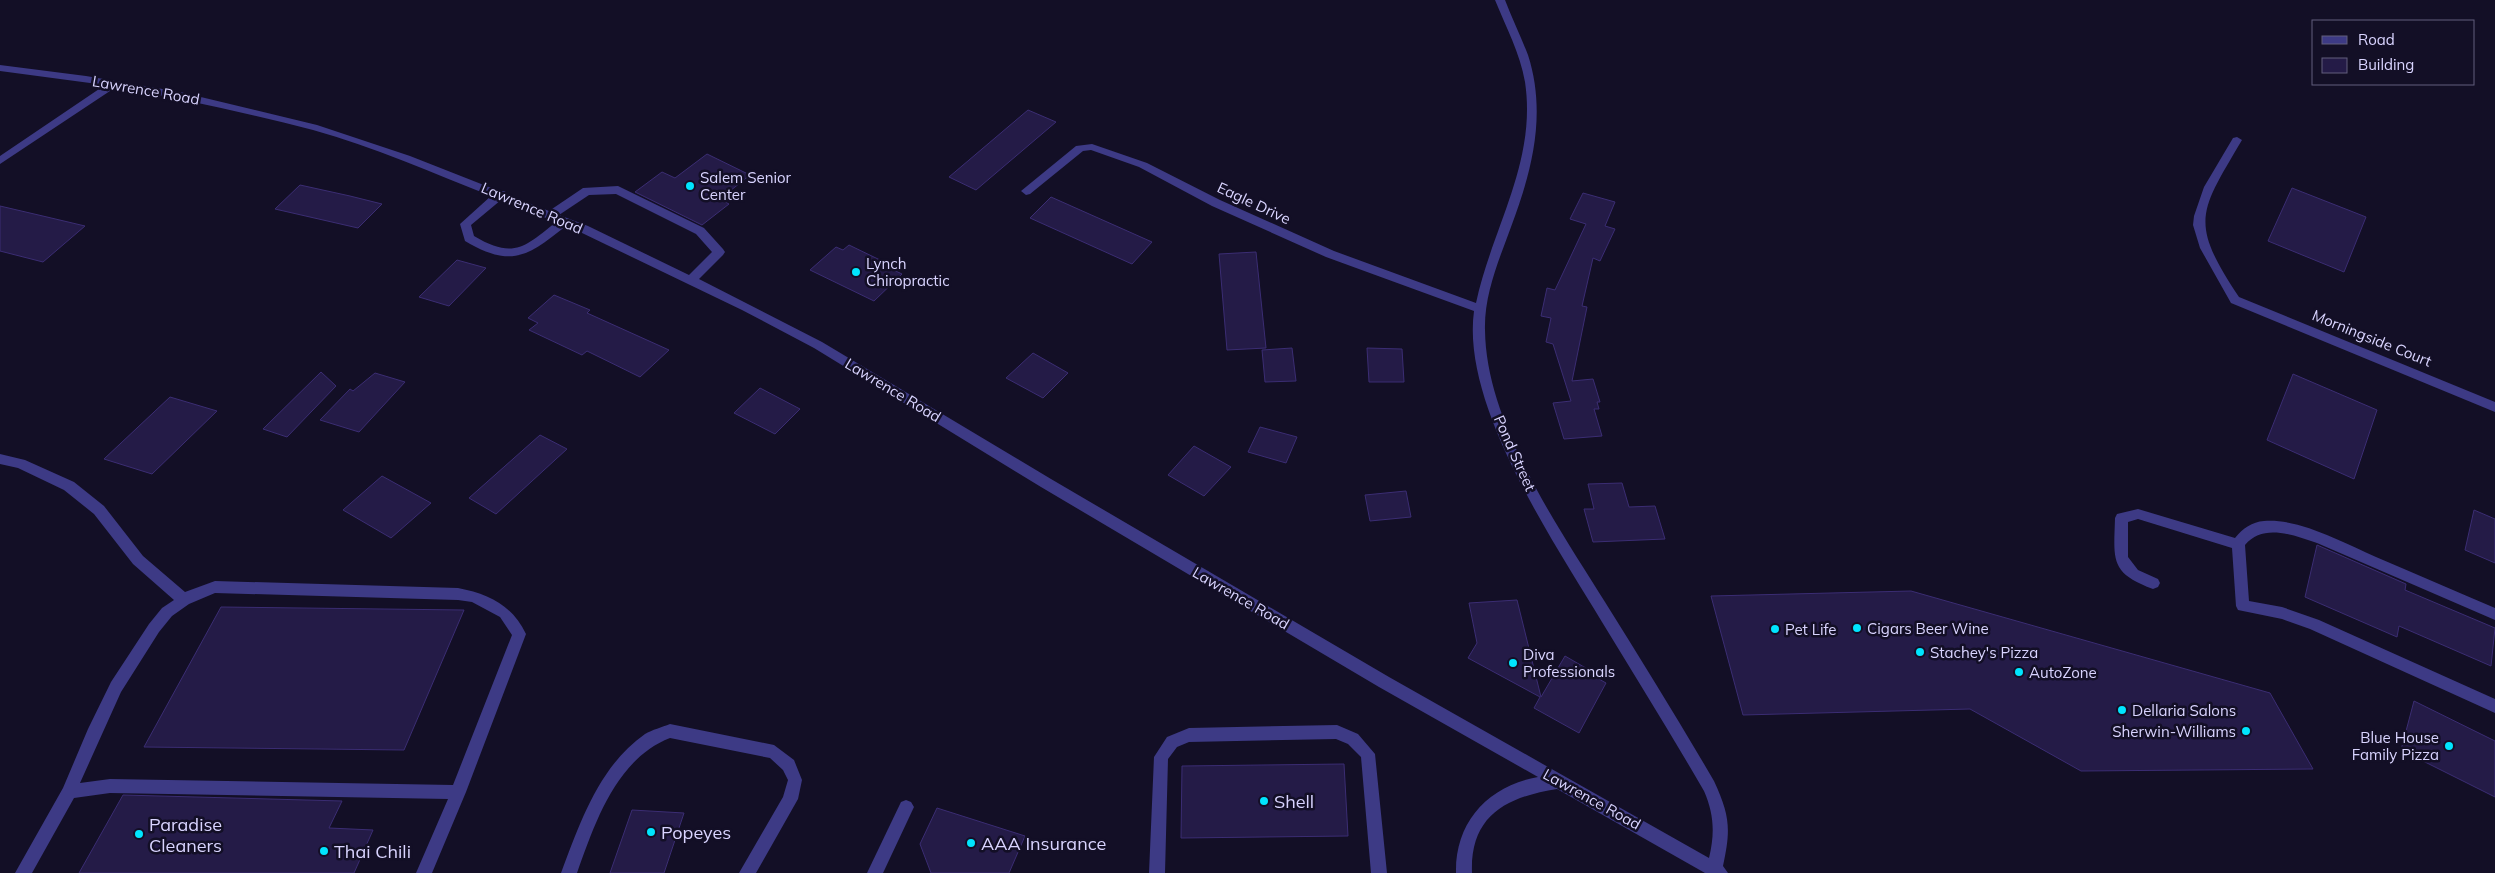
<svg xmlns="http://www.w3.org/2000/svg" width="2495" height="873" viewBox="0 0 2495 873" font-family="Mulish,sans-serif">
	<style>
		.building { fill: #241b47; stroke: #3b2d73 }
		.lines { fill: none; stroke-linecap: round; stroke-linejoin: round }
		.minor { fill: #3d3a85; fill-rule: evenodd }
		.poi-dot { fill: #00e5ff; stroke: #130f26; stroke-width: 2 }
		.labels { text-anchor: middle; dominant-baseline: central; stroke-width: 5; stroke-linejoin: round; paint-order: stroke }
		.street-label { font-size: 15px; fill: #d9d4ff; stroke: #130f26 }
		.poi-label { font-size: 15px; fill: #d9d4ff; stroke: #130f26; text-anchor: start }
		.near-poi-label { font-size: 18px; fill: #d9d4ff; stroke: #130f26; text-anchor: start }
	</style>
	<rect width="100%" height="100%" fill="#130f26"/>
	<!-- building -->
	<g class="building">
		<path d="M 1028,110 L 1056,122 L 976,190 L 949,177 Z"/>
		<path d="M 707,154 L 750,175 L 720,199 L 729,204 L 702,225 L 635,192 L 662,172 L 675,178 Z"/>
		<path d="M 300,185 L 350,196 L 382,204 L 358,228 L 275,209 Z"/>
		<path d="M 2292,188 L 2366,217 L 2344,272 L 2268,241 Z"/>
		<path d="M 1583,193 L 1615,202 L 1605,226 L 1615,229 L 1600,261 L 1593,258 L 1582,306 L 1587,307 L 1572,381 L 1593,379 L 1600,402 L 1597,402 L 1599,409 L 1594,409 L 1602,436 L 1564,439 L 1553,403 L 1571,401 L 1553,344 L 1546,342 L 1551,318 L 1541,316 L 1547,288 L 1555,290 L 1586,224 L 1570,219 Z"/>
		<path d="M 1051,197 L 1152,242 L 1132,264 L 1030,218 Z"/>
		<path d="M 0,206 L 47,217 L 85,226 L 43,262 L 0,251 Z"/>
		<path d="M 849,245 L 880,260 L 877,262 L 902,274 L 874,301 L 810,270 L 836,247 L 843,250 Z"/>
		<path d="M 1256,252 L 1266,348 L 1227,350 L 1219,254 Z"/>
		<path d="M 457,260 L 486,268 L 449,306 L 419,297 Z"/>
		<path d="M 554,295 L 590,310 L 587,313 L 669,350 L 640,377 L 587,351 L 582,355 L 529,330 L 538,323 L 528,318 Z"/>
		<path d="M 1292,348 L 1296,381 L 1265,382 L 1262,350 Z"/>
		<path d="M 1367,348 L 1402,349 L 1404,382 L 1369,382 Z"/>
		<path d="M 1033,353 L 1068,373 L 1043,398 L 1006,378 Z"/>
		<path d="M 321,372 L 336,386 L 287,437 L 263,429 Z"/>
		<path d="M 375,373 L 405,382 L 359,432 L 320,420 L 350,389 L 353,391 Z"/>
		<path d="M 2293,374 L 2377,410 L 2354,479 L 2267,440 Z"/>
		<path d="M 760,388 L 800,409 L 775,434 L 734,413 Z"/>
		<path d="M 170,397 L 217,411 L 152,474 L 104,459 Z"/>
		<path d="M 1260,427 L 1297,437 L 1286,463 L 1248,452 Z"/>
		<path d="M 540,435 L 567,449 L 496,514 L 469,498 Z"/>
		<path d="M 1194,446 L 1231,467 L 1204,496 L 1168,475 Z"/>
		<path d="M 382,476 L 431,503 L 391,538 L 343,510 Z"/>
		<path d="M 1622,483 L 1629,507 L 1655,506 L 1665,539 L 1593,542 L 1584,509 L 1594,509 L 1588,484 Z"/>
		<path d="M 1406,491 L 1411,517 L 1370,521 L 1365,495 Z"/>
		<path d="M 2474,510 L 2495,519 L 2495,563 L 2465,550 Z"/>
		<path d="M 2317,545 L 2406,584 L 2405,590 L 2495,628 L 2491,666 L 2399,626 L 2397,637 L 2305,597 Z"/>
		<path d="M 1911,591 L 2270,693 L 2313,769 L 2081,771 L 1970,709 L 1743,715 L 1711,596 Z"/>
		<path d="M 1517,600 L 1541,697 L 1565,656 L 1591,671 L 1590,674 L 1606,683 L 1579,733 L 1534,708 L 1540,697 L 1468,658 L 1477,643 L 1469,603 Z"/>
		<path d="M 221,607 L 464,610 L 404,750 L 144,747 Z"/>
		<path d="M 2414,701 L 2495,741 L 2495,797 L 2401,750 Z"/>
		<path d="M 1344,764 L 1348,836 L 1181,838 L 1182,766 Z"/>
		<path d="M 123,795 L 342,801 L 329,828 L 373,830 L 354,873 L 79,873 Z"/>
		<path d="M 937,808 L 1025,836 L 1009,873 L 931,873 L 920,844 Z"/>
		<path d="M 632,810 L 684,813 L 664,873 L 610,873 Z"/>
	</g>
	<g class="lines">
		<!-- minor -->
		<g class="minor">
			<path d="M 1495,0 L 1505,0 C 1512,18 1521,37 1528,55 C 1547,114 1532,171 1511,227 C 1499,260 1484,294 1485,330 C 1486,423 1557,525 1605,602 C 1642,661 1679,721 1714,781 C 1730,816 1731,829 1723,866 L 1728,873 L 1705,873 L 1557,789 C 1507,797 1470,815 1472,873 L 1456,873 C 1455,822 1488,786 1538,777 L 1379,687 L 1041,487 L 814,348 L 742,310 L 580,232 L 566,226 C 527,257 511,268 465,241 L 460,224 L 491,196 C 433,173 374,147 313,130 C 248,113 182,99 116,87 L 0,164 L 0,156 L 105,85 L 0,71 L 0,65 L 86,76 L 180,92 L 317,125 L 410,156 L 499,191 L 505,191 L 506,194 L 549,211 L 583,188 L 618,186 L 704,228 L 723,249 L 725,252 L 723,255 L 699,279 L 822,342 L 1051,479 L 1389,677 L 1709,858 C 1715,833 1714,814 1704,791 C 1671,734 1636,678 1602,622 C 1554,542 1461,406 1474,311 L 1326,257 L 1212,206 L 1139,167 L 1091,150 L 1083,151 L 1030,194 L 1026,195 L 1021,191 L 1076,146 L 1092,144 L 1147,163 L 1220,200 L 1334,251 L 1476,303 C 1492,228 1537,162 1525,82 C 1520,53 1506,27 1495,0 ZM 616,194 L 696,234 L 712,252 L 689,275 L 588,226 L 559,215 L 589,195 ZM 501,200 L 556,222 C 524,248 513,259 474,236 L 471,225 Z"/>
			<path d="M 2237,137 L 2242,140 C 2199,213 2189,222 2239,297 L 2495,402 L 2495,412 L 2231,303 L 2200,248 L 2193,225 L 2194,216 L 2204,187 L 2233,138 Z"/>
			<path d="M 0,454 L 25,460 L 74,482 L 104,506 L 143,556 L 185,592 L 215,581 L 458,588 C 489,594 512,605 526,634 L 466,792 L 432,873 L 416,873 L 448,799 L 110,793 L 74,798 L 32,873 L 15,873 L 63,788 L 88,729 L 111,682 L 149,624 L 162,608 L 174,600 L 133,564 L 94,514 L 64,490 L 18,468 L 0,464 ZM 215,593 L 458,600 L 472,602 L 500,617 L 512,635 L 453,785 L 110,779 L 80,783 L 121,692 L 159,632 L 172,616 L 189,604 Z"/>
			<path d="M 2138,509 L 2235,538 C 2243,528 2252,522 2264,521 C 2299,518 2344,543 2376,557 C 2416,574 2455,591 2495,608 L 2495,620 L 2317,543 C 2293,535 2263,523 2245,545 L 2249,601 L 2282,607 L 2319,620 L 2495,699 L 2495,713 L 2310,629 L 2282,619 L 2238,610 L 2236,606 L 2232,548 L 2138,519 L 2128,522 L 2128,557 L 2138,570 L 2158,579 L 2160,583 L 2158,587 L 2153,589 C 2109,573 2114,559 2115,518 L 2117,514 Z"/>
			<path d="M 670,724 L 774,745 L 794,760 L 802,780 L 798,799 L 756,873 L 739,873 L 783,797 L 788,780 L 783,770 L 770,758 L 670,738 C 616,759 595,823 577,873 L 561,873 C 580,823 599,766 645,734 C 652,730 662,727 670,724 Z"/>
			<path d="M 1337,725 L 1358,734 L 1375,754 L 1387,873 L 1371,873 L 1361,757 L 1348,744 L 1336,739 L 1189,742 L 1177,747 L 1168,759 L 1165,873 L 1149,873 L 1154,757 L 1167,737 L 1189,728 Z"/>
			<path d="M 906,800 L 911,802 L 914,807 L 883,873 L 867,873 L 901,802 Z"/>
		</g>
	</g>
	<!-- markers -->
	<g class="poi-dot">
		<circle cx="690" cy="186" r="5"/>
		<circle cx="856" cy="272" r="5"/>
		<circle cx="1857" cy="628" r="5"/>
		<circle cx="1775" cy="629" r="5"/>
		<circle cx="1920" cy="652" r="5"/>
		<circle cx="1513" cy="663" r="5"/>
		<circle cx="2019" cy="672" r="5"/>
		<circle cx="2122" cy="710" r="5"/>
		<circle cx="2246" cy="731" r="5"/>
		<circle cx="2449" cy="746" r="5"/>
		<circle cx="1264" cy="801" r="5"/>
		<circle cx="651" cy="832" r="5"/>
		<circle cx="139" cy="834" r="5"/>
		<circle cx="971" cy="843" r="5"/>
		<circle cx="324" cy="851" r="5"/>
	</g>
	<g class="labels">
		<!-- street labels -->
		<g class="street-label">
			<text transform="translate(146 90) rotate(10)">Lawrence Road</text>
			<text transform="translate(1254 203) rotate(25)">Eagle Drive</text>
			<text transform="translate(532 208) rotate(23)">Lawrence Road</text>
			<text transform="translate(2372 338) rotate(22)">Morningside Court</text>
			<text transform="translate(893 390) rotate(31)">Lawrence Road</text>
			<text transform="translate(1515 453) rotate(66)">Pond Street</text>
			<text transform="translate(1241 598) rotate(30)">Lawrence Road</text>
			<text transform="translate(1592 799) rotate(29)">Lawrence Road</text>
		</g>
		<!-- poi labels -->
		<g class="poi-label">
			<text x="700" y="177">Salem Senior<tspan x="700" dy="17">Center</tspan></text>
			<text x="866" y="263">Lynch<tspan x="866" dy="17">Chiropractic</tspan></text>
			<text x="1867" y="628">Cigars Beer Wine</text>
			<text x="1785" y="629">Pet Life</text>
			<text x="1930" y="652">Stachey's Pizza</text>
			<text x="1523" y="654">Diva<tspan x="1523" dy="17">Professionals</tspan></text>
			<text x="2029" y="672">AutoZone</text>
			<text x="2132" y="710">Dellaria Salons</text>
			<text x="2236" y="731" text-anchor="end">Sherwin-Williams</text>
			<text x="2439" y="737" text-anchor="end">Blue House<tspan x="2439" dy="17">Family Pizza</tspan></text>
		</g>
		<!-- near-poi labels -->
		<g class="near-poi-label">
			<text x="1274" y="801">Shell</text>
			<text x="149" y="824">Paradise<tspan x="149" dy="21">Cleaners</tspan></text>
			<text x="661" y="832">Popeyes</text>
			<text x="981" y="843">AAA Insurance</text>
			<text x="334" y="851">Thai Chili</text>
		</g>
	</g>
	<!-- legend -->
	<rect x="2312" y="20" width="162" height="65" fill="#130f26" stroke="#625e7d"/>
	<rect x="2322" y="36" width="25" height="8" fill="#3d3a85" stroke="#625e7d"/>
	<text x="2358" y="45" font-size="15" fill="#d9d4ff">Road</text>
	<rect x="2322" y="58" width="25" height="15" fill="#241b47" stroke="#625e7d"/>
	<text x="2358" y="70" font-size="15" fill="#d9d4ff">Building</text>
</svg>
